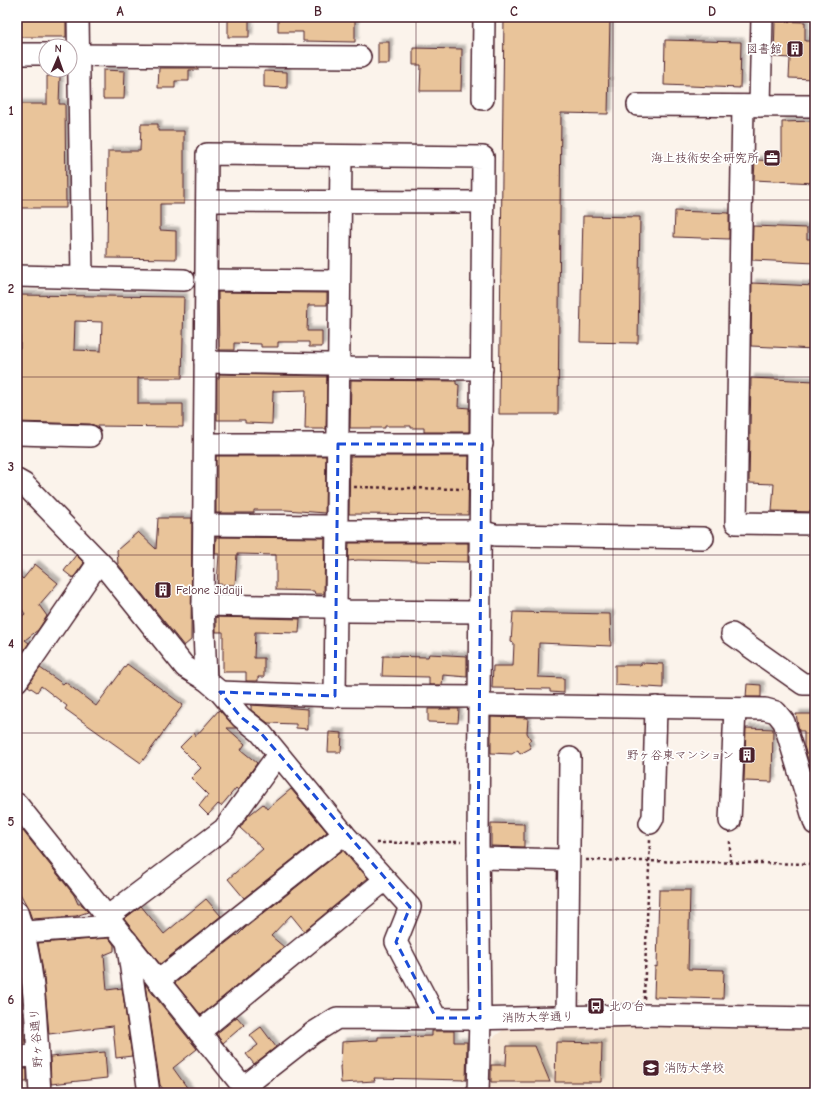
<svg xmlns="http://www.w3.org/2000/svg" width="832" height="1110" viewBox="0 0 832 1110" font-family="'Comic Neue','Klee One',sans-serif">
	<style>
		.built { fill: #f6e5d3 }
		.building { fill: #e9c49a; stroke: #4a1f2b; fill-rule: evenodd; filter: url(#shadow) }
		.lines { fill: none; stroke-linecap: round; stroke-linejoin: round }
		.minor-casing { stroke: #4a1f2b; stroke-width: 24 }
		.path { stroke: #4a1f2b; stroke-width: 2.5; stroke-dasharray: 3 3; stroke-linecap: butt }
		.minor { stroke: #fff; stroke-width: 21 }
		.marked { fill: none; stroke: #1d4ed8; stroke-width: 3; stroke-dasharray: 8 5; stroke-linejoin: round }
		.grid { fill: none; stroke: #4a1f2b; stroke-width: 1; stroke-opacity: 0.55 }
		.labels { text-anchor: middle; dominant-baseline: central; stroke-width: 3.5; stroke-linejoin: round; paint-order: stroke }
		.poi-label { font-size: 12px; fill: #4a1f2b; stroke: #fff; text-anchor: end }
		.street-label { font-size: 12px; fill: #4a1f2b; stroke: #fff }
		.neatline { fill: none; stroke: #4a1f2b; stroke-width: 1.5 }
		.grid-label { font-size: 13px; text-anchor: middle; font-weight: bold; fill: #4a1f2b }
	</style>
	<defs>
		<filter id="shadow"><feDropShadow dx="3.5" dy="-3.5" stdDeviation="1" flood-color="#0004"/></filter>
	</defs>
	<rect width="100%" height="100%" fill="#fbf3eb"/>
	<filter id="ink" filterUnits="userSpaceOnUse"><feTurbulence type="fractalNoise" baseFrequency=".025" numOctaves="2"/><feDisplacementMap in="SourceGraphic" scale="8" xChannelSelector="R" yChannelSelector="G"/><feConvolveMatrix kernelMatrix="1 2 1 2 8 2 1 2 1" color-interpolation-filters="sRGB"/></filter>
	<g filter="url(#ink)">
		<!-- built -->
		<path class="built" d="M 515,1021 L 815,1027 L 815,1093 L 487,1093 L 486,1043 Z"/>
		<!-- building -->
		<g class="building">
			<rect x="17" y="17" width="49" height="20"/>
			<rect x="228" y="17" width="21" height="20"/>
			<path d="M 278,17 L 355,17 L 355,42 L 303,41 L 303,32 L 278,32 Z"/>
			<path d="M 504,17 L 610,17 L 608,114 L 561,113 L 558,414 L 499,414 Z"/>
			<path d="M 775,21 L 805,22 L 805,41 L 815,41 L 815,79 L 789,78 L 790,58 L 774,57 Z"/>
			<path d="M 665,40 L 741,42 L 740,88 L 664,85 Z"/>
			<rect x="378" y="42" width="11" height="22"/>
			<path d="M 413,48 L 462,49 L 461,91 L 420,91 L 421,65 L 413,65 Z"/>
			<path d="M 159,68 L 198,68 L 198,70 L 189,70 L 189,81 L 175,81 L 175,88 L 158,88 Z"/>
			<path d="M 103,70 L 125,71 L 124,99 L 103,99 Z"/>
			<path d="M 264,71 L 287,72 L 287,88 L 264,87 Z"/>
			<path d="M 47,76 L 60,76 L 59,104 L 65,104 L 66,208 L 17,208 L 17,104 L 47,104 Z"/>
			<path d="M 815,121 L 815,183 L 754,180 L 755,160 L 782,161 L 782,122 Z"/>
			<path d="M 141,124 L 158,124 L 158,131 L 184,131 L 184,204 L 160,204 L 160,230 L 176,231 L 176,259 L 107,258 L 108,151 L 140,151 Z"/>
			<path d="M 675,211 L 729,213 L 729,239 L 674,237 Z"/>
			<path d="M 583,216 L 640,217 L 638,343 L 580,342 Z"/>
			<path d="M 753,226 L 807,228 L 807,239 L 815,239 L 815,263 L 752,260 Z"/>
			<path d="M 752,283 L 815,286 L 815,349 L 751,346 Z"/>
			<path d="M 218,292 L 327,293 L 327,305 L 308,305 L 307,331 L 322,331 L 322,347 L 309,347 L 309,342 L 278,342 L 278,347 L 261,347 L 261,344 L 234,343 L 234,350 L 219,350 Z"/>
			<path d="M 17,295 L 184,297 L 182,378 L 138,378 L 138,404 L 183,404 L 183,427 L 96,426 L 90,424 L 17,422 L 17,348 L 20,348 L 20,320 L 17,320 ZM 75,321 L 102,322 L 101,351 L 74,350 Z"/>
			<path d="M 219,374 L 327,376 L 326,429 L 305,429 L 306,390 L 273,391 L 272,424 L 245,423 L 245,420 L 217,420 L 217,378 L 219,378 Z"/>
			<path d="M 751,378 L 815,381 L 815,512 L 772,511 L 774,484 L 749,483 Z"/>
			<path d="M 351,380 L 456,381 L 456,384 L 459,385 L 458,407 L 469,408 L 469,432 L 424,432 L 424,428 L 411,428 L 411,426 L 385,426 L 385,428 L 350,428 Z"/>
			<path d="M 216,456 L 326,456 L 325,513 L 286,510 L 254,510 L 254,513 L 216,513 Z"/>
			<path d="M 350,456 L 469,456 L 468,515 L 349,514 Z"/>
			<path d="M 158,518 L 192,518 L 191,640 L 184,646 L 118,564 L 117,550 L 138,532 L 156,549 Z"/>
			<path d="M 216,537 L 325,538 L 324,594 L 315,594 L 314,591 L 276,590 L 276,555 L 237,554 L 235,585 L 217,584 L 219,554 L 215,554 Z"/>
			<path d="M 349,543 L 468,543 L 468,562 L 358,560 L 348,561 Z"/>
			<path d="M 76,555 L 84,563 L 73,578 L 64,571 Z"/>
			<path d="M 35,564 L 58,583 L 39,605 L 47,616 L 38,630 L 25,640 L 29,643 L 17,660 L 17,620 L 25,614 L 17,602 L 17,574 L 23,579 Z"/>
			<path d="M 513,612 L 610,614 L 611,646 L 539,643 L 538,677 L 564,678 L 564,693 L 550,692 L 550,689 L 492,688 L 493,666 L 513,666 L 514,643 L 511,642 Z"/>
			<path d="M 216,617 L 300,619 L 299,633 L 255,632 L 254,658 L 264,658 L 264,677 L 258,677 L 258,681 L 246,681 L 246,672 L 223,672 L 223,632 L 216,632 Z"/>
			<path d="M 429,654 L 467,656 L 467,677 L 443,675 L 442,685 L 429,685 L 429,677 L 382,676 L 383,656 L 428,657 Z"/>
			<path d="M 641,663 L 663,664 L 663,688 L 615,685 L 615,665 L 641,665 Z"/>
			<path d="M 127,664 L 183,705 L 141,763 L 65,709 L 67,706 L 41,686 L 37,692 L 28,686 L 40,668 L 63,684 L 65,682 L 96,706 Z"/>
			<path d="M 747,684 L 761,685 L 761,697 L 746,697 Z"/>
			<path d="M 251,705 L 308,709 L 308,729 L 296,728 L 296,724 L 268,723 L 251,710 Z"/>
			<path d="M 428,709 L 459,709 L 458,723 L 428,722 Z"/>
			<path d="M 219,710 L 236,728 L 227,728 L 245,744 L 241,750 L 257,763 L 238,790 L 236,788 L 221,806 L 218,804 L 208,815 L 199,806 L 208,795 L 191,778 L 201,768 L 180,747 L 194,733 L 196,736 Z"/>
			<path d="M 796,714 L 815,714 L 815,783 L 804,746 L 804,731 L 799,731 Z"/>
			<path d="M 491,717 L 528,718 L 527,733 L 531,740 L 528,742 L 531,748 L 520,754 L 518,750 L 512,754 L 491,753 Z"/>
			<path d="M 746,728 L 773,729 L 772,782 L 744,781 Z"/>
			<path d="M 329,732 L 342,733 L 341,752 L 328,752 Z"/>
			<path d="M 291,789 L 327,832 L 244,898 L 228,879 L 263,849 L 240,828 L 248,816 L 263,804 L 267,809 Z"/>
			<path d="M 491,823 L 524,824 L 524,847 L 491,846 Z"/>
			<path d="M 23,831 L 74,895 L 78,904 L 81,904 L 88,912 L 76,916 L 32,919 L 28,908 L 17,888 L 17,834 Z"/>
			<path d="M 343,850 L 359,870 L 360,869 L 368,878 L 304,931 L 291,915 L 271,936 L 284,947 L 201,1015 L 175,983 L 236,935 L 237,936 L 245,928 Z"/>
			<path d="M 659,890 L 690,890 L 688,969 L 724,970 L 723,999 L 654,997 L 655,966 L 657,967 Z"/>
			<path d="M 206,899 L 221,916 L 160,964 L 124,919 L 141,906 L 164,934 Z"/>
			<path d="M 109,938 L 114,945 L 114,951 L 104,955 L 107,990 L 122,988 L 132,1056 L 116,1058 L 113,1026 L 49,1034 L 44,977 L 38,943 Z"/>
			<path d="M 17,960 L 25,1045 L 17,1045 Z"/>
			<path d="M 145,984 L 197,1049 L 173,1068 L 191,1093 L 166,1093 L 160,1085 Z"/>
			<path d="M 237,1017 L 244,1025 L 223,1043 L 216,1034 Z"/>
			<path d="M 261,1027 L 276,1047 L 254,1064 L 246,1054 L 258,1045 L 250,1035 Z"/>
			<path d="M 432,1031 L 454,1031 L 454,1042 L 467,1042 L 466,1080 L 374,1078 L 375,1081 L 341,1083 L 340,1066 L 341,1066 L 342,1042 L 378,1040 L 378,1037 L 432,1036 Z"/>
			<path d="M 556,1042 L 602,1043 L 601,1082 L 555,1082 Z"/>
			<path d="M 507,1046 L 535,1046 L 550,1082 L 491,1082 L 491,1065 L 506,1065 Z"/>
			<path d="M 105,1052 L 107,1078 L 51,1084 L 50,1057 Z"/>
			<rect x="17" y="1069" width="10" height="13"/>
		</g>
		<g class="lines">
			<!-- minor casing -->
			<g class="minor-casing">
				<g id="minor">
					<path d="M 78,17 L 82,277"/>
					<path d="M 17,54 L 46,54"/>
					<path d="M 70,55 L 360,57"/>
					<path d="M 483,99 L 484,17"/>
					<path d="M 638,105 L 815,106"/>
					<path d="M 743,106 L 736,523 L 815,524"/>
					<path d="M 760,106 L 762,17"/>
					<path d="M 207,201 L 483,202"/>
					<path d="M 17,276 L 184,280"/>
					<path d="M 206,280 L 339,281"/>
					<path d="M 205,362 L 328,364 L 349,368 L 482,369"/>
					<path d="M 17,434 L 90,436"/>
					<path d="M 205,444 L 482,444"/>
					<path d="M 17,480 L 24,484 L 108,571 L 185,667 L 206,680 L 220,692 L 241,717 L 260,732 L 344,834 L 410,907 L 396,942 L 436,1018"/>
					<path d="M 204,525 L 326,526 L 348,531 L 481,531 L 495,535 L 703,538"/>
					<path d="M 203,605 L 325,607 L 348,611 L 479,612"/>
					<path d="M 732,634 L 803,684 L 815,684"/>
					<path d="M 206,680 L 203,605 L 207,154 L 483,157 L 478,842 L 480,1018 L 478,1093"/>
					<path d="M 17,681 L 99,562"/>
					<path d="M 220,692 L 335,696 L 479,697"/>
					<path d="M 335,696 L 341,156"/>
					<path d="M 479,705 L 765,709 L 776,712 L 784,722 L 815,824"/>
					<path d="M 17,804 L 248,1093"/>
					<path d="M 730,821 L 735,709"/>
					<path d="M 650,823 L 653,818 L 656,707"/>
					<path d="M 478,858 L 568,860"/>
					<path d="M 17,912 C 37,968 36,1034 40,1093"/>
					<path d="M 107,917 L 224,829 L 277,756"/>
					<path d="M 24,932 L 113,926"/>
					<path d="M 127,941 L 149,1093"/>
					<path d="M 158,981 L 344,834"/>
					<path d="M 567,1016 L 570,758"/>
					<path d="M 199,1032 L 385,880"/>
					<path d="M 17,1057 L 37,1056"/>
					<path d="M 244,1087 L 313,1033 L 337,1018 L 467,1019 L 644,1015 L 815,1018"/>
				</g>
			</g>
			<!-- path -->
			<g class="path">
				<path d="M 354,487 L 463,489"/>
				<path d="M 376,843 L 461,842"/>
				<path d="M 586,860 L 815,864"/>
				<path d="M 730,862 L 730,838"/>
				<path d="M 644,999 L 650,840"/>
			</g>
			<!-- minor -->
			<use href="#minor" class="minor"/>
		</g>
	</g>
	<!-- marked area -->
	<path class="marked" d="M 338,444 L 482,444 L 478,842 L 480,1018 L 436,1018 L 396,942 L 410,907 L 260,732 L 241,717 L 220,692 L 335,696 Z"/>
	<!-- grid -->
	<path class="grid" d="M 219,17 L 219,1093M 416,17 L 416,1093M 613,17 L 613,1093M 17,200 L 815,200M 17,377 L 815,377M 17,555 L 815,555M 17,733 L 815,733M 17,910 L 815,910"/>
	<!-- icons -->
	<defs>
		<g id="building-square" transform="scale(0.9)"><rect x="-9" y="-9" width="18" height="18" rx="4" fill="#4a1f2b" stroke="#fff"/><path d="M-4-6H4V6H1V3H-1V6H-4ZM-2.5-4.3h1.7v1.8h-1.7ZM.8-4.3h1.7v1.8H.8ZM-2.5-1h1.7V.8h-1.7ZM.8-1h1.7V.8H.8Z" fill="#fff"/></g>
		<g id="office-square" transform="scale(0.9)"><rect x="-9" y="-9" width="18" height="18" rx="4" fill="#4a1f2b" stroke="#fff"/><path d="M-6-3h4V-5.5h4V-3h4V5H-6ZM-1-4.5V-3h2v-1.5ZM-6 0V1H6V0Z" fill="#fff"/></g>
		<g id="bus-square" transform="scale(0.9)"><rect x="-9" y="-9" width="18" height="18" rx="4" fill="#4a1f2b" stroke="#fff"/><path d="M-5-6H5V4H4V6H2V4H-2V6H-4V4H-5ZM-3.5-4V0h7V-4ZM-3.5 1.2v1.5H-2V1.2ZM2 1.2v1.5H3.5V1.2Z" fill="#fff"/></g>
		<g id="school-square" transform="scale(0.9)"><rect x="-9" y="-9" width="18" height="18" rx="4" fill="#4a1f2b" stroke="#fff"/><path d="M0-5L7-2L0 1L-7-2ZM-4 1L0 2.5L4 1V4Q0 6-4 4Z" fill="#fff"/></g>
	</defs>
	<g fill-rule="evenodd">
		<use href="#building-square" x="795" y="49"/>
		<use href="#office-square" x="772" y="158"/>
		<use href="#building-square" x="163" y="590"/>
		<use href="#building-square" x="747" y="755"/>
		<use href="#bus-square" x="596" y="1006"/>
		<use href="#school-square" x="651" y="1068"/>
	</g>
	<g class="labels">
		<!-- poi labels -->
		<g class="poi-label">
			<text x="782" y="49">図書館</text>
			<text x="759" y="158">海上技術安全研究所</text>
			<text x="176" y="590" text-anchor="start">Felone Jidaiji</text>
			<text x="734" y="755">野ヶ谷東マンション</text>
			<text x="609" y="1006" text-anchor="start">北の台</text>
			<text x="664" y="1068" text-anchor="start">消防大学校</text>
		</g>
		<!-- street labels -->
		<g class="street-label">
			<text transform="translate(538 1017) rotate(-1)">消防大学通り</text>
			<text transform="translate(36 1038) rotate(-94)">野ヶ谷通り</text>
		</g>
	</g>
	<!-- margin -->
	<rect width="832" height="1110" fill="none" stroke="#fff" stroke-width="44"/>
	<!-- north arrow -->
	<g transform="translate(58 58) rotate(2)"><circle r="19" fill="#ffffff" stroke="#b7a5aa"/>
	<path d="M0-3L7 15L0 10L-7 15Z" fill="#4a1f2b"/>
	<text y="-6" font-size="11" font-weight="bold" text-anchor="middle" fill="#4a1f2b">N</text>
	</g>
	<rect x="22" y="22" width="788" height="1066" class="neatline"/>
	<g class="grid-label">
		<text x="120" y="16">A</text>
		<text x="318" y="16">B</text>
		<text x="514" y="16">C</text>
		<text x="712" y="16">D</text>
		<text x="11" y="115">1</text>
		<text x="11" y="293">2</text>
		<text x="11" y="471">3</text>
		<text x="11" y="648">4</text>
		<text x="11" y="826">5</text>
		<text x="11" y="1004">6</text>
	</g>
</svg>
